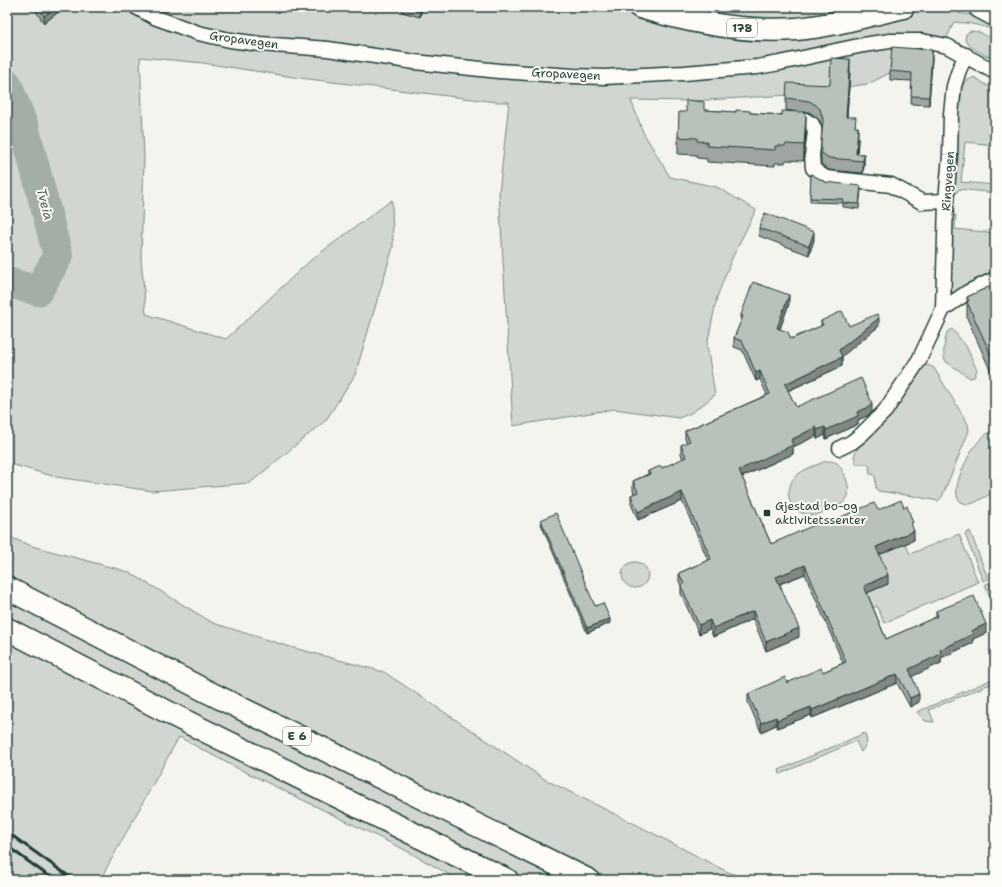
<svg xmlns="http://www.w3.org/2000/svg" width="1002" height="887" viewBox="0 0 1002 887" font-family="'Shantell Sans',sans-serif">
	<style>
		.green { fill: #d1d6d1; stroke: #788a82 }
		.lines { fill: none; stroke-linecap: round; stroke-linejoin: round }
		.river { stroke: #a3aea7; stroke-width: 30 }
		.minor-casing { stroke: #1f3d34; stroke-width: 17 }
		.primary-casing { stroke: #1f3d34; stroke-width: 25 }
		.motorway-casing { stroke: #1f3d34; stroke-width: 25 }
		.minor { stroke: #fdfcf7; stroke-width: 14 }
		.primary { stroke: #fdfcf7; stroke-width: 22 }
		.motorway { stroke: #fdfcf7; stroke-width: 22 }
		.rail { stroke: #1f3d34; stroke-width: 3 }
		.wall { fill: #9fa6a1; stroke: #1f3d34 }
		.shaded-wall { fill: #828783; stroke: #1f3d34 }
		.building { fill: #b9c1bb; stroke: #1f3d34 }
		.poi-dot { fill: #1f3d34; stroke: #fdfcf7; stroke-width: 1.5 }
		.labels { text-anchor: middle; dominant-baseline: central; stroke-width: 4; stroke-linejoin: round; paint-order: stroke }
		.shield { fill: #fdfcf7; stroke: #62766e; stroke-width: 1 }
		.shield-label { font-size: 11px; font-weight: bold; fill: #1f3d34 }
		.street-label { font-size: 12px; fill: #1f3d34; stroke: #fdfcf7 }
		.poi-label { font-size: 12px; fill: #1f3d34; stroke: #fdfcf7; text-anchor: start }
		.water-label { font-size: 13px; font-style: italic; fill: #475f56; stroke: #fdfcf7 }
	</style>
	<rect width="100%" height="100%" fill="#f4f4ef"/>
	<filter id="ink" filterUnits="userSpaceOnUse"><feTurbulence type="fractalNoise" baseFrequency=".025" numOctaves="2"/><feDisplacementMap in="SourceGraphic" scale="8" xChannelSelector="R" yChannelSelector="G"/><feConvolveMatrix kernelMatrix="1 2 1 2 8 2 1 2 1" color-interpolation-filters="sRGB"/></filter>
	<g filter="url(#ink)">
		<!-- green -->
		<g class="green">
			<path d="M 7,7 L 960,7 L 958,13 L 972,15 L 995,23 L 995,31 C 982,25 968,23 954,22 L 943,46 L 868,84 L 790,95 L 691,101 L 631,100 L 643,132 L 670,177 L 717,187 L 756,210 L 732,258 L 717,297 L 707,345 L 715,395 L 693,412 L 679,418 L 614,409 L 513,426 L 499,193 L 509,102 L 497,102 L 300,78 L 203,63 L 140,57 L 144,158 L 141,258 L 146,314 L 226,339 L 312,259 L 392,200 L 393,247 L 355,375 L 326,420 L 250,483 L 152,491 L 56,477 L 7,463 Z"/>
			<path d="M 970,31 L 979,32 L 995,40 L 995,59 C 986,56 969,48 965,40 L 966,34 Z"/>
			<path d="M 974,77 L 988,86 L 995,88 L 995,145 L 965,142 L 961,182 L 995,185 L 995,193 L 959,189 L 955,195 L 958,109 L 962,86 L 965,82 Z"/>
			<path d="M 956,215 L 955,229 L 995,233 L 995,271 L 963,286 L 955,292 L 946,294 L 949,219 Z"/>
			<path d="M 952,329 L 966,346 L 977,370 L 974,377 L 970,378 L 945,361 C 942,351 945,341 947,332 Z"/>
			<path d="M 924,365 L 928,365 L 934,368 L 968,424 L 969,431 L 942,497 L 938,501 L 913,496 L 878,491 L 876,488 L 875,475 L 870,474 L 869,464 L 856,464 L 854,456 L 858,447 L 893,410 Z"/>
			<path d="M 995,429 L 995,492 C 987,495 978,502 970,504 C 968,504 966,504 964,503 C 944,499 970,450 978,442 C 983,436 989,432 995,429 Z"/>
			<path d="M 826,461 C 830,461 835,461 838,464 C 844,470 852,490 847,498 C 843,505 834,508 827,511 C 821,513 815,517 809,515 C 795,513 785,501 790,487 C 791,483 792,479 796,476 C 803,469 817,465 826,461 Z"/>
			<path d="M 970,531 L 988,579 L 983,581 L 965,534 Z"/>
			<path d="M 959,534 L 978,582 L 884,623 L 877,606 L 870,609 L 848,568 L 905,543 L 910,554 Z"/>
			<path d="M 7,536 L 32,546 L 129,572 L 213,623 L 287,646 L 384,672 L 546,780 L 635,824 L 722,869 L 746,880 L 459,880 L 405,850 L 229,764 L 179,737 L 100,880 L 7,880 Z"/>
			<circle cx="635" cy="575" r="13"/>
			<path d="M 990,583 L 995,595 L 995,611 L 985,584 Z"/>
			<path d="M 995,678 L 995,682 L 929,710 L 934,722 L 925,721 L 917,712 Z"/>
			<path d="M 865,733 L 867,743 L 861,752 L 856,741 L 780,774 L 779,770 Z"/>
		</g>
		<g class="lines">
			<!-- river -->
			<path class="river" d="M 7,84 L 25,130 L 58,256 L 38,291 L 7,282"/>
			<!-- minor casing -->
			<g class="minor-casing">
				<g id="minor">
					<path d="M 136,7 L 154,17 L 198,33 L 230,40 L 260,44 L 328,49 L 415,62 L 499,71 L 573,76 L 604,77 L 684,73 L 757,67 L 780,63 L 863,45 L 890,41 L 922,41 L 947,46 L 995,72"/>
					<path d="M 788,119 L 805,120 L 812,124 L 815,131 L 812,155 L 813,168 L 818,173 L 826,178 L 891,185 L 922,202 L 946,201"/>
					<path d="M 943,309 L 946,201 L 950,155 L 951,114 L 954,86 L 959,70 L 966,55"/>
					<path d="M 840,448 L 852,442 L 862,434 L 885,411 L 919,360 L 943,309 L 968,292 L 995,279"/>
				</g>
			</g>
			<!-- primary casing -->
			<g class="primary-casing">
				<g id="primary">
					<path d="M 640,7 C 690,22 743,33 796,29 C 832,26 868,15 903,7"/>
					<path d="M 980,7 L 995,15"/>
				</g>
			</g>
			<!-- motorway casing -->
			<g class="motorway-casing">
				<g id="motorway">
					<path d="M 7,588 L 208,692 L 588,880"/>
					<path d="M 7,629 L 183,720 L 507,880"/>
				</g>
			</g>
			<!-- minor -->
			<use href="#minor" class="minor"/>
			<!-- primary -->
			<use href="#primary" class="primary"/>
			<!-- motorway -->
			<use href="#motorway" class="motorway"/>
			<!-- rail -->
			<g class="rail">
				<path d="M 7,832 L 74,880"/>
				<path d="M 7,846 L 54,880"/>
			</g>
		</g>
		<!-- wall -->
		<g class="wall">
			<path d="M 33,7 L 61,7 L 61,10 L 44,23 Z"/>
			<path d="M 361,7 L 370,7 L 369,9 Z"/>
			<path d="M 402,7 L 422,7 L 420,17 L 402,12 Z"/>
			<path d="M 423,7 L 440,7 L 439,11 Z"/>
			<path d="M 932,58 L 929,105 L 911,104 L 912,81 L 890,80 L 890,71 Z"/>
			<path d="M 850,71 L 847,117 L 856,127 L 858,139 L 857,154 L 864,154 L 864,166 L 863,173 L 829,170 L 821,164 L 821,143 L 822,128 L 820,121 L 816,117 L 809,112 L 803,112 L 806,132 L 804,161 L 786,160 L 785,163 L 775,163 L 775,166 L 707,162 L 707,159 L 697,158 L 697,155 L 678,154 L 678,137 L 686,112 L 704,110 L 782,115 L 798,112 L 786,110 L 786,98 L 830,85 Z"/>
			<path d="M 811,174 L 825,182 L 861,190 L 859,209 L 843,207 L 843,203 L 810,202 Z"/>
			<path d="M 759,228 L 814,240 L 809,255 L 759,236 Z"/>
			<path d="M 995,284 L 995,381 L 967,318 L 967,297 Z"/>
			<path d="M 789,304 L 780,329 L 791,339 L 821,326 L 821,321 L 849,326 L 879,326 L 842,356 L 842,366 L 788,391 L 796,407 L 872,412 L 869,415 L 858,420 L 858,424 L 826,439 L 825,435 L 817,439 L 816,436 L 793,447 L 793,454 L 742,477 L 771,544 L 829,522 L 878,510 L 913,529 L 914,540 L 879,555 L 888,584 L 867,593 L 886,639 L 936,617 L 936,611 L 986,633 L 973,639 L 973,643 L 941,658 L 941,663 L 912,676 L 919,702 L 910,707 L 897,683 L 812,718 L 811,715 L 777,728 L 776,725 L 761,732 L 748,702 L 748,694 L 823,672 L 843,663 L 805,574 L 780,584 L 799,637 L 766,651 L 753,619 L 713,637 L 710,629 L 699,634 L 681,594 L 681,586 L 679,581 L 679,573 L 708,560 L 682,501 L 638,520 L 631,504 L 631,495 L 634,494 L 633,490 L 633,481 L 648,474 L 648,471 L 662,468 L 683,459 L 681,454 L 681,445 L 687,443 L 685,439 L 685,431 L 767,395 L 760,379 L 756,381 L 742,350 L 734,347 L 734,338 L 741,321 L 741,315 Z"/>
			<path d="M 541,520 L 595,606 L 610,623 L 587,633 L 541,524 Z"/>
		</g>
		<!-- shaded-wall -->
		<g class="shaded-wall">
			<path d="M 56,7 L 61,7 L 61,10 L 44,23 L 44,16 Z"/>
			<path d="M 420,7 L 422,7 L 420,17 Z"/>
			<path d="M 932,50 L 932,58 L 929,105 L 929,97 Z"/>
			<path d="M 850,59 L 850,71 L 846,129 L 846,117 Z"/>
			<path d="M 806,116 L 806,132 L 804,161 L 804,145 Z"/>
			<path d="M 858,127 L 858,139 L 857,161 L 856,154 Z"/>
			<path d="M 864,154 L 864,166 L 863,173 L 863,161 Z"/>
			<path d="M 814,232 L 814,240 L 809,255 L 809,246 Z"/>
			<path d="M 789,295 L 789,304 L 777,336 L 777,328 Z"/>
			<path d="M 879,318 L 879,326 L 839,359 L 839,350 Z"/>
			<path d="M 842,357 L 842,366 L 785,392 L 785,384 Z"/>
			<path d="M 760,371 L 760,379 L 756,381 L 756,373 Z"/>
			<path d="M 872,403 L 872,412 L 869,415 L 858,420 L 858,424 L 826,439 L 826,430 Z"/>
			<path d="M 816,427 L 816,436 L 793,447 L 793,454 L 739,478 L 739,470 L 791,440 Z"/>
			<path d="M 825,427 L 825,435 L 817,439 L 817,430 Z"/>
			<path d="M 682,492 L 682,501 L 638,520 L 638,512 Z"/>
			<path d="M 914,531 L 914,540 L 876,556 L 876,547 Z"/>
			<path d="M 805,565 L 805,574 L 776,585 L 776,577 Z"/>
			<path d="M 888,575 L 888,584 L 864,594 L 864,586 Z"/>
			<path d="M 753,611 L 753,619 L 713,637 L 713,628 Z"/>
			<path d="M 610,619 L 610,623 L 587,633 L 587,628 Z"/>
			<path d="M 710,620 L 710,629 L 699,634 L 699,625 Z"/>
			<path d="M 986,624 L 986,633 L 973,639 L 973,643 L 941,658 L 941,663 L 909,678 L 909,669 L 971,631 Z"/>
			<path d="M 799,628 L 799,637 L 766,651 L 766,642 Z"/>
			<path d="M 897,674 L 897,683 L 812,718 L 812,710 Z"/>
			<path d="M 919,694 L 919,702 L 910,707 L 910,698 Z"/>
			<path d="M 811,707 L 811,715 L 777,728 L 777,720 Z"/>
			<path d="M 776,717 L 776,725 L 761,732 L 761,723 Z"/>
		</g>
		<!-- building -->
		<g class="building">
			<path d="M 38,7 L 56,7 L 44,16 Z"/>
			<path d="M 892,47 L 932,50 L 929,97 L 911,96 L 912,73 L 890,71 Z"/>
			<path d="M 831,58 L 850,59 L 846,117 L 856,117 L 855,127 L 858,127 L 856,154 L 864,154 L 863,161 L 829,158 L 823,154 L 821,152 L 821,143 L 823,120 L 820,109 L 816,105 L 809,101 L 786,98 L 787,83 L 830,85 Z"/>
			<path d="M 686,100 L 704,102 L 704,110 L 736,112 L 736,110 L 750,111 L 750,113 L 782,115 L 782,111 L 803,112 L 806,116 L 804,145 L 786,144 L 785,146 L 775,146 L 775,150 L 707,146 L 707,142 L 697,141 L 697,138 L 678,137 L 679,112 L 686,112 Z"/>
			<path d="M 811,174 L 825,182 L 861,186 L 859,204 L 843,203 L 843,199 L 810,198 Z"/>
			<path d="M 765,213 L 814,232 L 809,246 L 759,228 Z"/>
			<path d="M 753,282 L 789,295 L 777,328 L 788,332 L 791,339 L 823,325 L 821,321 L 842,311 L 849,326 L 877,314 L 879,318 L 839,350 L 842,357 L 785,384 L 796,407 L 861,378 L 872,403 L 869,407 L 857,412 L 858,416 L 826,430 L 825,427 L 817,430 L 816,427 L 791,440 L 793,445 L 739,470 L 771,544 L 828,519 L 829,522 L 874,503 L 878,510 L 901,500 L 904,508 L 907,506 L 913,523 L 911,523 L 914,531 L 876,547 L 888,575 L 864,586 L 886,639 L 938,616 L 936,611 L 974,596 L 986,624 L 971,631 L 973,634 L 940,650 L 941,654 L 909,669 L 919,694 L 910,698 L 897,674 L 812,710 L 811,707 L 777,720 L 776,717 L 761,723 L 748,694 L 785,677 L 787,683 L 821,668 L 823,672 L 846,662 L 805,565 L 776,577 L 799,628 L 766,642 L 753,611 L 713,628 L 710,620 L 699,625 L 681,586 L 684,584 L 679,573 L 711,559 L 682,492 L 638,512 L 631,495 L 638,492 L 633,481 L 650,474 L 648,471 L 661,466 L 662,468 L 686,457 L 681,445 L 690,441 L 685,431 L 770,394 L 760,371 L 756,373 L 742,341 L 734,338 L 743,316 L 741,315 Z"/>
			<path d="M 995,284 L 995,364 L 967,302 L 969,301 L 967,297 Z"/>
			<path d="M 556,513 L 595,606 L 603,603 L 610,619 L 587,628 L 541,520 Z"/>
		</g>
	</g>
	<!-- markers -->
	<rect class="poi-dot" x="763" y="509" width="8" height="8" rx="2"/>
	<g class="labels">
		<!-- shield labels -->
		<g class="shield">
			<rect x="727" y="19" width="30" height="18" rx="3"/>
			<rect x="283" y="727" width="28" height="18" rx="3"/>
		</g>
		<g class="shield-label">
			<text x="742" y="28">178</text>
			<text x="297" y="736">E 6</text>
		</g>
		<!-- street labels -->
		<g class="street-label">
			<text transform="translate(244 40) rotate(8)">Gropavegen</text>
			<text transform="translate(566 74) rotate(3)">Gropavegen</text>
			<text transform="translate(948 181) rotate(-86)">Ringvegen</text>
		</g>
		<!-- poi labels -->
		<g class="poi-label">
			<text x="775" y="506">Gjestad bo-og<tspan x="775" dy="14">aktivitetssenter</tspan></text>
		</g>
		<!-- water labels -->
		<g class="water-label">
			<text transform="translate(45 204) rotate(75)">Tveia</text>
		</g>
	</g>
	<!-- margin -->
	<rect width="1002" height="887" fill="none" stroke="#fdfcf7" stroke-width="24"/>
	<rect x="12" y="12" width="978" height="863" fill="none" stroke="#1f3d34" stroke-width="1.5" filter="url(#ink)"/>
</svg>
